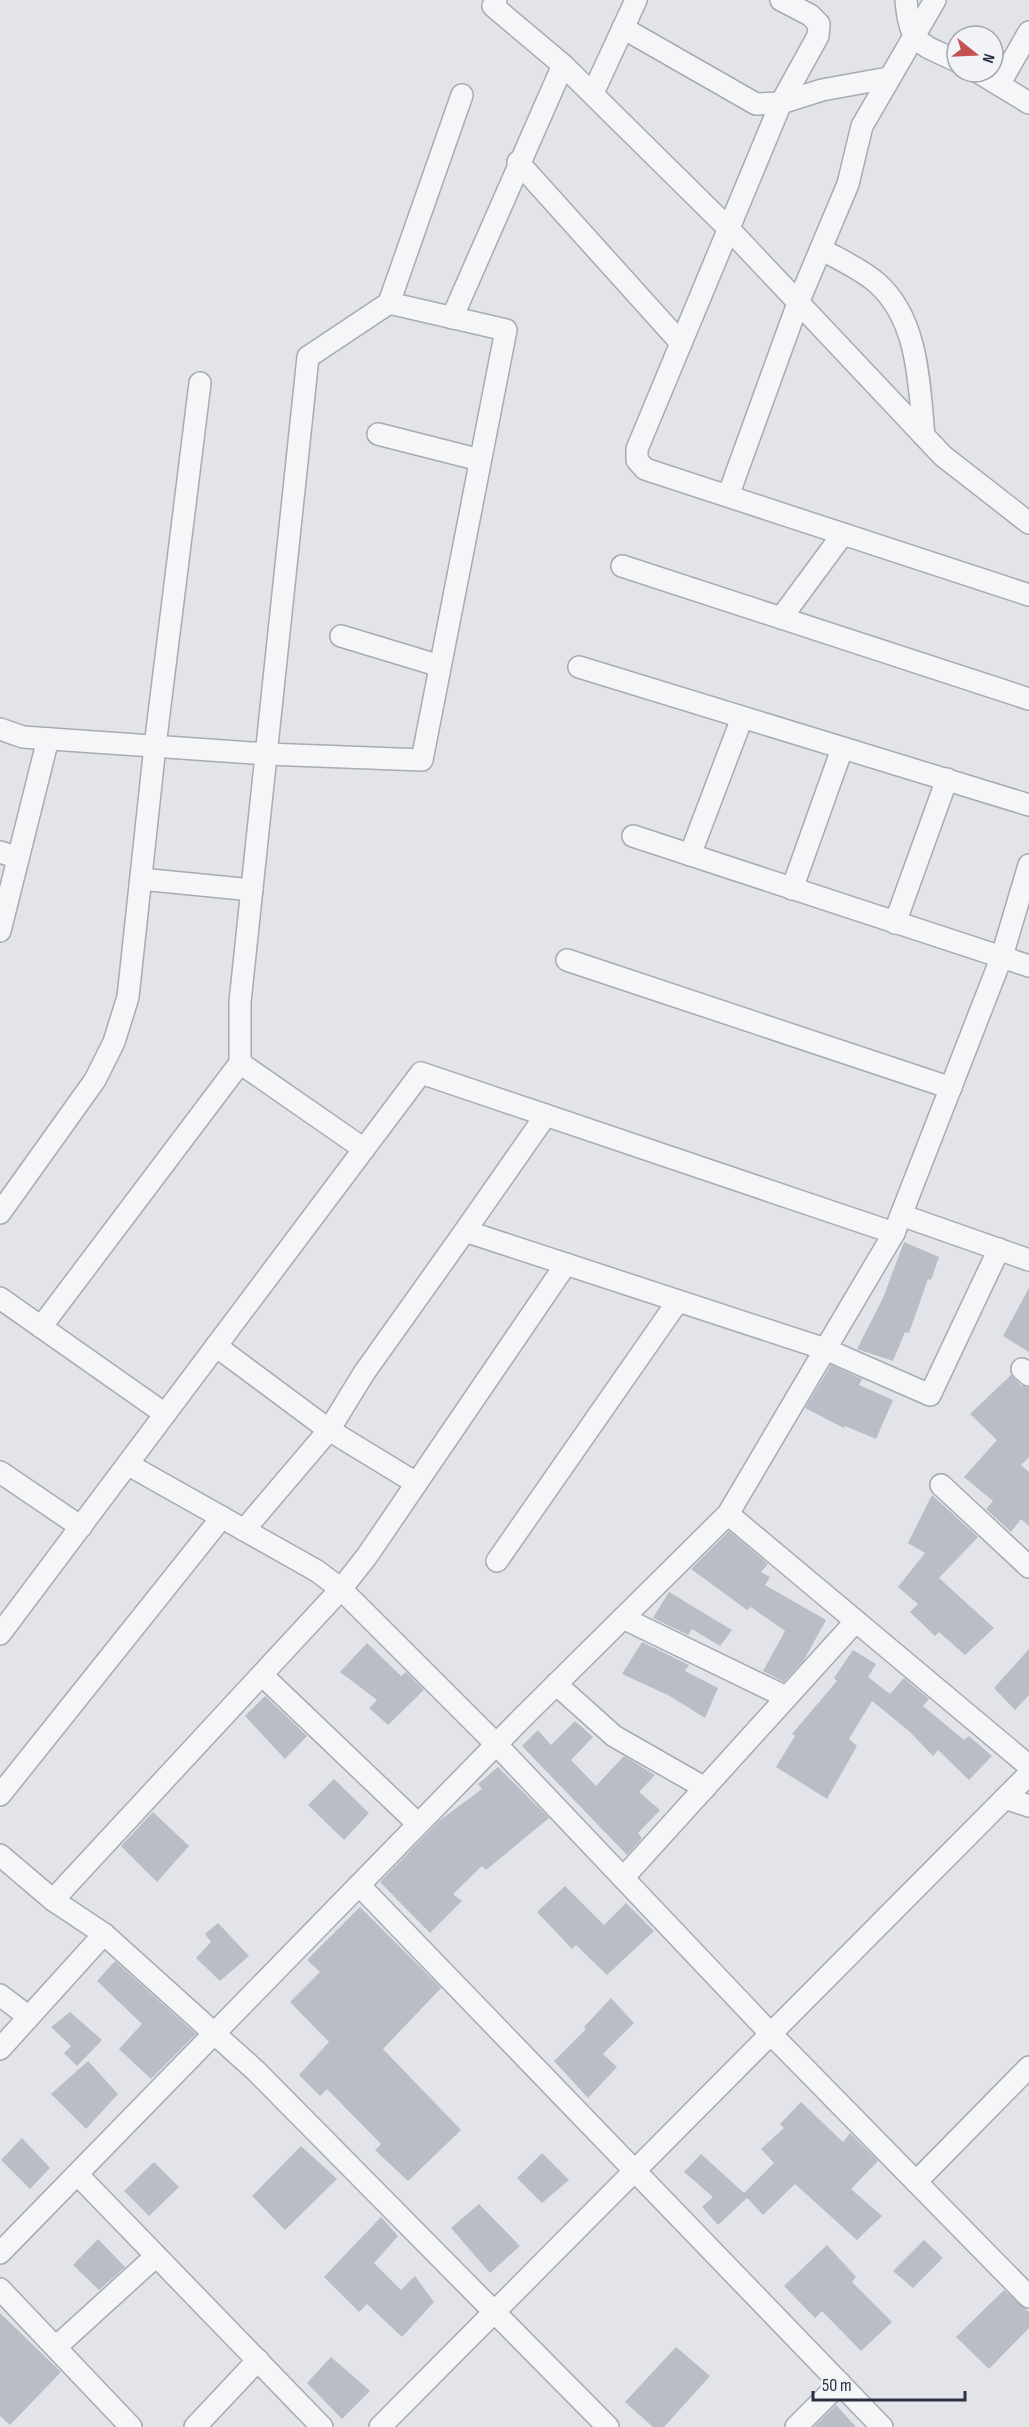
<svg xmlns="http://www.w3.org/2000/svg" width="1029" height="2427" viewBox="0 0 1029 2427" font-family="'Sofia Sans Condensed',sans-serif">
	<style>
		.building { fill: #babdc6 }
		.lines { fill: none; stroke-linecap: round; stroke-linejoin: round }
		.minor-casing { stroke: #a8aab4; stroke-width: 24 }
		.minor { stroke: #f5f6f8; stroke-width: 21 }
	</style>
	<rect width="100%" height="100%" fill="#e2e4ea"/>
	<!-- building -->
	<g class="building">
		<path d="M 904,1242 L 939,1257 L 931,1280 L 928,1279 L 909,1333 L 905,1332 L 893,1361 L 857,1349 L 883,1298 Z"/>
		<path d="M 1029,1288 L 1029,1352 L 1003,1336 Z"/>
		<path d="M 831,1365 L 862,1379 L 859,1385 L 893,1400 L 876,1439 L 845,1426 L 844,1428 L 805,1408 Z"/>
		<path d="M 1011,1375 L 1021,1385 L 1029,1387 L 1029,1457 L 1021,1465 L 1029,1472 L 1029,1526 L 1021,1519 L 1011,1532 L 986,1509 L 993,1501 L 964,1477 L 997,1440 L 970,1414 Z"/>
		<path d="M 932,1495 L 978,1537 L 939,1578 L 994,1628 L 965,1655 L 939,1632 L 935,1636 L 910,1612 L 918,1604 L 898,1587 L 925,1553 L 908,1543 Z"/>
		<path d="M 729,1531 L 768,1564 L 761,1572 L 770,1577 L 765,1585 L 826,1620 L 804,1660 L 784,1682 L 763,1671 L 785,1631 L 751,1607 L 747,1610 L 691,1569 Z"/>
		<path d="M 669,1592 L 732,1630 L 720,1646 L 692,1629 L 688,1635 L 653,1618 Z"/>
		<path d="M 642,1642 L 689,1665 L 685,1671 L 718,1688 L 705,1718 L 670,1696 L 622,1674 Z"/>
		<path d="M 367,1643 L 401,1676 L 406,1672 L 424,1690 L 388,1725 L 369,1708 L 377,1700 L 340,1672 Z"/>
		<path d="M 1029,1649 L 1029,1695 L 1015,1710 L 994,1688 Z"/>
		<path d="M 853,1650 L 876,1664 L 868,1677 L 890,1694 L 904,1678 L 929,1699 L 923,1706 L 964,1740 L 969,1736 L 992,1756 L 969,1780 L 938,1750 L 933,1756 L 909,1731 L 872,1701 L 849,1739 L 857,1746 L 827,1799 L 776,1767 L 795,1736 L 792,1734 L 837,1681 L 834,1678 Z"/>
		<path d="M 265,1696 L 307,1736 L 285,1759 L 245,1716 Z"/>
		<path d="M 575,1721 L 593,1737 L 571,1760 L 596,1786 L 624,1756 L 655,1775 L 639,1792 L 660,1810 L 638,1833 L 642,1838 L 627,1855 L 522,1746 L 538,1730 L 551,1745 Z"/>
		<path d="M 498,1767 L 549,1818 L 486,1870 L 482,1866 L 453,1894 L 462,1901 L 430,1933 L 380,1882 L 439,1821 L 482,1789 L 478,1784 Z"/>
		<path d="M 334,1779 L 369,1813 L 344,1840 L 308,1805 Z"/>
		<path d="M 153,1812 L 189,1846 L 157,1882 L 121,1846 Z"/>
		<path d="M 565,1886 L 604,1925 L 626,1903 L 654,1931 L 607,1975 L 576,1945 L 572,1949 L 537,1912 Z"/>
		<path d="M 360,1907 L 441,1988 L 383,2049 L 461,2130 L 408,2181 L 375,2150 L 381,2144 L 327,2089 L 320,2096 L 299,2075 L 329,2042 L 290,2002 L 320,1972 L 307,1960 Z"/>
		<path d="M 218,1923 L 249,1956 L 220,1981 L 196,1958 L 211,1942 L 205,1934 Z"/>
		<path d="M 115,1961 L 196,2034 L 151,2079 L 119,2049 L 142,2024 L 97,1981 Z"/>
		<path d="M 611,1998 L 634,2023 L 603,2054 L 617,2067 L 588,2098 L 554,2061 L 586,2029 L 584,2027 Z"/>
		<path d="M 70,2012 L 102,2040 L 77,2066 L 64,2053 L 71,2046 L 51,2027 Z"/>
		<path d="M 88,2061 L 118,2094 L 86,2129 L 51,2094 Z"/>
		<path d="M 801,2102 L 843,2142 L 850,2133 L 878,2161 L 851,2189 L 882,2216 L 857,2240 L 795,2184 L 763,2215 L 747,2198 L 718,2225 L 702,2207 L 713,2197 L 684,2172 L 701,2154 L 744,2193 L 774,2163 L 761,2149 L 784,2128 L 780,2124 Z"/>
		<path d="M 22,2138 L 50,2168 L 30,2189 L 1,2160 Z"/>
		<path d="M 301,2146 L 337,2179 L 285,2230 L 252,2196 Z"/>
		<path d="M 542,2153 L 569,2180 L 542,2203 L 517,2178 Z"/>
		<path d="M 154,2162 L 179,2187 L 149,2216 L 124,2191 Z"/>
		<path d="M 479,2204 L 520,2246 L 490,2273 L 451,2228 Z"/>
		<path d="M 381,2217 L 398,2236 L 374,2263 L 401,2290 L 415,2276 L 434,2302 L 402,2337 L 367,2304 L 359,2312 L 324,2277 Z"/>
		<path d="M 98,2239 L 125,2267 L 99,2290 L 73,2265 Z"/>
		<path d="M 924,2240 L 943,2258 L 913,2288 L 893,2271 Z"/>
		<path d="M 827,2245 L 856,2277 L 852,2282 L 892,2322 L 861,2351 L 822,2311 L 815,2318 L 784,2286 Z"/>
		<path d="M 1004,2290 L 1029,2312 L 1029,2328 L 989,2369 L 956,2337 Z"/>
		<path d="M 0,2313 L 61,2372 L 10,2425 L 0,2416 Z"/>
		<path d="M 676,2347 L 710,2376 L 664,2427 L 653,2427 L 625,2402 Z"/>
		<path d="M 331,2357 L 370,2391 L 342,2419 L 307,2383 Z"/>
		<path d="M 836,2405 L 856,2427 L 814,2427 Z"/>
	</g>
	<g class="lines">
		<!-- minor casing -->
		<g class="minor-casing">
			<g id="minor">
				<path d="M 496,0 L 493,6 L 563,65"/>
				<path d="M 781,0 L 810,15 L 819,24 L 818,36 L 781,103 L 637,449 L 637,460 L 645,469 L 1029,595"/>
				<path d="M 906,0 C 910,45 919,43 957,61"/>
				<path d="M 623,28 L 756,104 L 781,103 L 822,90 L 888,78"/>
				<path d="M 978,72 L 1029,103"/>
				<path d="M 1000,83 L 1029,32"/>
				<path d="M 593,93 L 636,0"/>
				<path d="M 518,162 L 681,343"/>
				<path d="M 821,249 C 840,260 861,269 877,283 C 919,320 919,385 924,436"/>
				<path d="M 452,318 L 563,65 L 729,229 L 943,456 L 1029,523"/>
				<path d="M 378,434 L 480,460"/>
				<path d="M 728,496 L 798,303 L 848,184 L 862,126 L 935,0"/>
				<path d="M 622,566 L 1029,699"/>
				<path d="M 781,618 L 843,534"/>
				<path d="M 341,636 L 440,666"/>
				<path d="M 579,667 L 1029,805"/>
				<path d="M 0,729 L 23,737 L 267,754 L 422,760 L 506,330 L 389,303"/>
				<path d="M 633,836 L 1029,966"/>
				<path d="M 0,852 L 18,858"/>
				<path d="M 690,855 L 742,718"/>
				<path d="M 141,879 L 252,890"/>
				<path d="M 792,889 L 842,749"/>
				<path d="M 895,923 L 947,779"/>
				<path d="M 0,931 L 48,739"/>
				<path d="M 567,960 L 951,1088"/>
				<path d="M 240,1063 L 364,1149"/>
				<path d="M 546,1115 L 465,1231 L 825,1349 L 930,1395 L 999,1249"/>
				<path d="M 0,1213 L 95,1080 L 114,1042 L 128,997 L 155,746 L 200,383"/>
				<path d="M 901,1215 L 1029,1260"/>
				<path d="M 894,1233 L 1002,956 L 1029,865"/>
				<path d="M 0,1298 L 165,1414"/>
				<path d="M 41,1327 L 240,1063 L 240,1002 L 308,357 L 389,303 L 462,95"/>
				<path d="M 216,1346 L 329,1430 L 416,1483"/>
				<path d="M 1022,1369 L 1029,1375"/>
				<path d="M 129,1465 L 317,1571 L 341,1589 L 496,1744 L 771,2034 L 1029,2297"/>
				<path d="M 0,1472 L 81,1527"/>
				<path d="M 941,1485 L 1029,1567"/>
				<path d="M 728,1514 L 1029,1766"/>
				<path d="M 244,1530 L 329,1430 L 364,1373 L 465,1231"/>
				<path d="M 497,1561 L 678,1301"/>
				<path d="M 623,1618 L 786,1697"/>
				<path d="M 0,1634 L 421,1073 L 894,1233 L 728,1514 L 521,1719 L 0,2253"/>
				<path d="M 262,1675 L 418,1824"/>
				<path d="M 556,1684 L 614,1736 L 705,1788"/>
				<path d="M 0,1795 L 222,1517"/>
				<path d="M 1005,1798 L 1029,1806"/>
				<path d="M 0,1855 L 53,1900 L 104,1934 L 256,2071 L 608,2427"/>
				<path d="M 623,1878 L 856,1621"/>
				<path d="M 359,1885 L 882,2427"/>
				<path d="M 53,1900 L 341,1589 L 367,1556 L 566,1264"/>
				<path d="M 0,1995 L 29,2017"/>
				<path d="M 0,2049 L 104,1934"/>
				<path d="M 77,2174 L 322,2427"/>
				<path d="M 916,2182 L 1029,2067"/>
				<path d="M 0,2289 L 131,2427"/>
				<path d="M 56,2347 L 156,2256"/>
				<path d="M 195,2427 L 258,2360"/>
				<path d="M 380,2427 L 1029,1774"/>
				<path d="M 796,2427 L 840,2383"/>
			</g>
		</g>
		<!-- minor -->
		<use href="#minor" class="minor"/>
	</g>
	<!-- north arrow -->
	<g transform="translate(975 54) rotate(108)"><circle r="28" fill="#f2f3f7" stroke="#a3a5ae" stroke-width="1.5"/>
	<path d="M0-4.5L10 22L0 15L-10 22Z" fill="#c55252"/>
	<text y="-9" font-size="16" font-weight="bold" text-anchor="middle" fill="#2c3041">N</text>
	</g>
	<!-- scale -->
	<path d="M813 2391v9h152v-9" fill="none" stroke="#2c3041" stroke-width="3"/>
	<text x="822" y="2391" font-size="18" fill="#2c3041" stroke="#f2f3f7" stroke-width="4.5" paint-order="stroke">50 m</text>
</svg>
